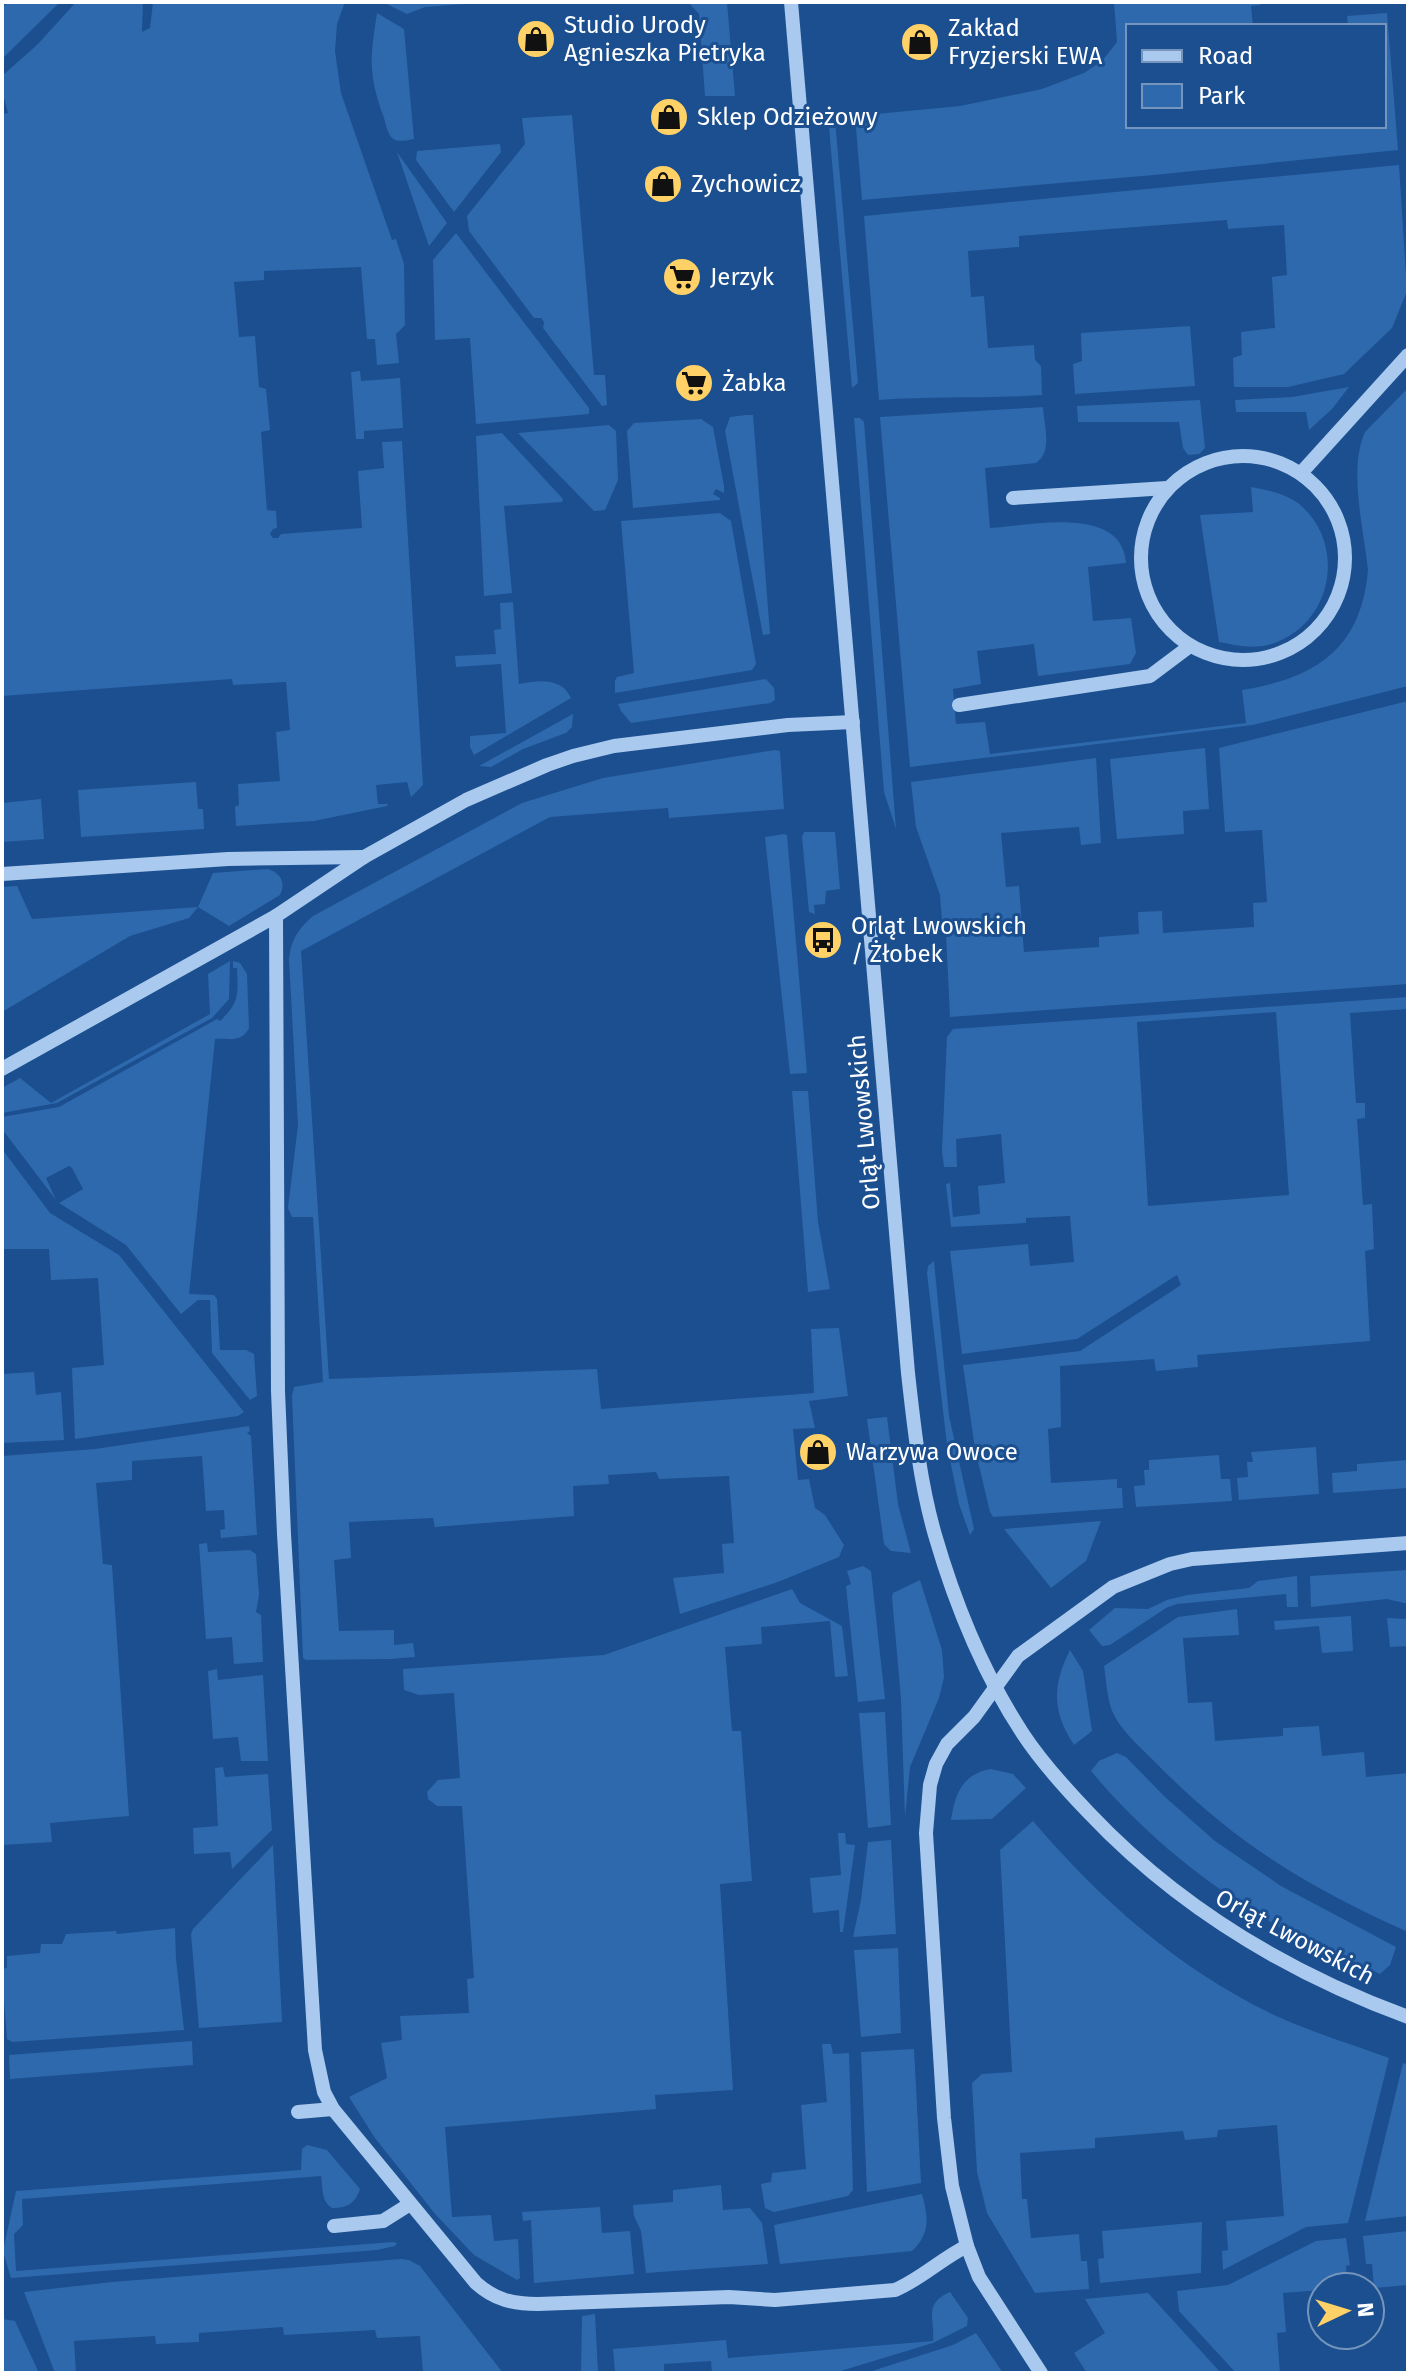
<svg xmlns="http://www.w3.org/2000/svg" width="1410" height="2375" viewBox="0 0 1410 2375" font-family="'Fira Sans',sans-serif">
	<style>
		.green { fill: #2e69ad; fill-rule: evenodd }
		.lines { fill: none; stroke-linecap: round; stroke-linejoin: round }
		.minor { stroke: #a9c9ee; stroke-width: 14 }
		.labels { text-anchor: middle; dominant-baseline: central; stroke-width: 6; stroke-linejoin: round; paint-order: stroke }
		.poi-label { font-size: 24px; fill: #fff; stroke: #1b4f8f; text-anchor: start }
		.street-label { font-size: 24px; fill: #fff; stroke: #1b4f8f }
	</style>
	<rect width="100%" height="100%" fill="#1b4f8f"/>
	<!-- green -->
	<g class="green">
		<path d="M 11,2 L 60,2 L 2,59 L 2,6 Z"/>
		<path d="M 76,2 L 143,2 L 142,32 L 150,28 L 153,2 L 345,2 L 337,24 L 335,51 L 341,93 L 392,240 L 396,239 L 404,264 L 405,325 L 396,334 L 399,363 L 377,365 L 375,339 L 367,339 L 361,267 L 264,271 L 264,280 L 234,282 L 239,337 L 255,336 L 259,387 L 266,389 L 270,430 L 261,432 L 267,510 L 276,511 L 277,528 L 273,529 L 270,534 L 273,538 L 278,538 L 281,534 L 362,528 L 358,471 L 384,468 L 382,442 L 402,441 L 423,785 L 411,797 L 407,782 L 376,785 L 378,804 L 388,804 L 387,806 L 314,821 L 236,826 L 235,807 L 239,805 L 238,784 L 280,781 L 276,732 L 290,730 L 286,682 L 233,685 L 232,679 L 2,696 L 2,114 L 8,113 L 2,90 L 2,76 L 38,44 Z"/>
		<path d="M 388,2 L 492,2 L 425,7 L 407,14 L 387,4 Z"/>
		<path d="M 688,2 L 727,2 L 735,96 L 705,96 L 699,14 Z"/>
		<path d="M 1114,2 L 1260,2 L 1260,5 L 1251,6 L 1253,26 L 1128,26 L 1128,126 L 1384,126 L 1384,26 L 1348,26 L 1347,16 L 1387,13 L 1398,150 L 1154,175 L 862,200 L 855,116 L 960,106 L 1042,89 L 1084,73 L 1102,61 L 1117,42 Z"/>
		<path d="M 377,13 L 404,29 L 414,139 C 409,140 400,142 395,140 C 388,137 386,125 384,118 C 368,74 370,58 377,13 Z"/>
		<path d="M 572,115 L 594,375 L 605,375 L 607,405 L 602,406 L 543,328 L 544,322 L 541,318 L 534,318 L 469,231 L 467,216 L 525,144 L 522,118 Z"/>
		<path d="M 831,119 L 835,120 L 858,383 L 852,388 L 830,139 L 829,123 Z"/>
		<path d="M 500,144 L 501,152 L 454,212 L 416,160 L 417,151 Z"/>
		<path d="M 397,152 L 447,223 L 429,246 Z"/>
		<path d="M 1399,165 L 1407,291 L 1392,328 L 1344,374 L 1288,387 L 1234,387 L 1233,358 L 1242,355 L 1241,332 L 1275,328 L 1272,277 L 1287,275 L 1284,225 L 1228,229 L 1227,220 L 1019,236 L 1019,247 L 968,251 L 971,297 L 984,296 L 988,348 L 1034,345 L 1035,360 L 1041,366 L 1042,395 C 988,399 934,396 879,400 L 864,216 Z"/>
		<path d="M 456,233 L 589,408 L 589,414 L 476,424 L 470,338 L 435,340 L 433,260 Z"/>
		<path d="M 1190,326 L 1195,386 L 1075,394 L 1073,364 L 1082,361 L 1081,333 Z"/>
		<path d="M 360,371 L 361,381 L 400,378 L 403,428 L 364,431 L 364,439 L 356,439 L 351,372 Z"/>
		<path d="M 1349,387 L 1332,409 L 1309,430 L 1306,412 L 1236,412 L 1235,400 L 1292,397 Z"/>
		<path d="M 1408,388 L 1408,686 L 1253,725 L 910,767 L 880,417 L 1043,407 C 1044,425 1053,452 1036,463 L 985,468 L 990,528 C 1029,526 1122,504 1126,563 L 1088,567 L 1093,621 L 1131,618 L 1136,653 L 1130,664 L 1038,676 L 1034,644 L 977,651 L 981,684 L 953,689 L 956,724 L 985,722 L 990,754 L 1246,723 L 1242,690 C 1315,678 1361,650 1368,570 C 1364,530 1348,469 1365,432 Z"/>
		<path d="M 1200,400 L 1205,448 L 1199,454 L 1188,455 L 1183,448 L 1179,422 L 1078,422 L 1077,406 Z"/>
		<path d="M 746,415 L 753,415 L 770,634 L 763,635 L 725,431 L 730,417 Z"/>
		<path d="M 854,418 L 860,418 L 864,422 L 896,829 L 884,792 Z"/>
		<path d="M 701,419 L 713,427 L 724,486 L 724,493 L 716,489 L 713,494 L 720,498 L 720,500 L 633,508 L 627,431 L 634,423 Z"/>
		<path d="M 609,425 L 616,431 L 618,480 L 605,510 L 594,511 L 518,433 Z"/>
		<path d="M 502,433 L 563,499 L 562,502 L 504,506 L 512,593 L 484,596 L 476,436 Z"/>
		<path d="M 1251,487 C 1267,490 1284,493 1298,503 C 1349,544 1332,628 1268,645 C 1251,649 1235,645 1219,642 L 1200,515 L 1253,512 Z"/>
		<path d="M 720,513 L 731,521 L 756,664 L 752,670 L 615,693 L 615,681 L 617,677 L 634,673 L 621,521 Z"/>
		<path d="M 513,602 L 519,684 C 538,680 562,677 571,698 L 474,755 L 470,747 L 470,736 L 506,733 L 501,664 L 456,667 L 455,656 L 496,654 L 494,630 L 501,629 L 500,603 Z"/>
		<path d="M 766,679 L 774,688 L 775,700 L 770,703 L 631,723 L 621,711 L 618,704 Z"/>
		<path d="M 1408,701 L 1408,984 L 950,1017 L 946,934 L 943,933 L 940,895 L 916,827 L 911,782 L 1096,758 L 1101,843 L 1081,845 L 1079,827 L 1001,833 L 1006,887 L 1019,886 L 1024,952 L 1099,947 L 1099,937 L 1139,934 L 1138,912 L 1162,911 L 1163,933 L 1254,927 L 1253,903 L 1267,902 L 1262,830 L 1225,832 L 1219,748 Z"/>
		<path d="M 573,714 L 572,727 L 566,733 L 523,749 L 491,767 L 479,766 Z"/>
		<path d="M 1205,748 L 1209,809 L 1183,811 L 1184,834 L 1117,839 L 1110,759 Z"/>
		<path d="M 775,750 L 780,751 L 784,809 L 669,818 L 668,808 L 550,817 L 301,951 L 329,1379 L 597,1369 L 601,1409 L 814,1393 L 811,1329 L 839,1328 L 848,1396 L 809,1401 L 815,1428 L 793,1429 L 798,1480 L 809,1479 L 815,1508 L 825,1515 L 844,1545 L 839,1557 L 778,1582 L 680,1614 L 673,1578 L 724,1573 L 722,1544 L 734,1543 L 729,1476 L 659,1479 L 656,1472 L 608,1475 L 609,1484 L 573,1486 L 574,1516 L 435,1527 L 433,1518 L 349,1522 L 351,1558 L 334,1560 L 339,1631 L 394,1630 L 394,1645 L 413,1643 L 415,1657 L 390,1659 L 306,1660 L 303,1658 L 292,1396 L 294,1387 L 323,1382 L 313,1217 L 292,1217 L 288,1208 L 298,1125 L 289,959 C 291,940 298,929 313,916 L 522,803 L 603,778 Z"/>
		<path d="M 196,782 L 198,809 L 203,809 L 204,829 L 81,837 L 78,790 Z"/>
		<path d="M 41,799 L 44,839 L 2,842 L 2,803 Z"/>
		<path d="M 804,832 L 835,832 L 840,889 L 826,891 L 825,904 L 814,905 L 815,914 L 809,912 L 802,837 Z"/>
		<path d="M 784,834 L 787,835 L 807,1073 L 790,1074 L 765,837 Z"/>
		<path d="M 268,869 C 281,873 286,883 280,895 L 229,926 L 198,907 L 189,918 L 130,936 L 2,1012 L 2,887 L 17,886 L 32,919 L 198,907 L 213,873 Z"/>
		<path d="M 230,961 L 229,999 L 212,1018 L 57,1103 L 2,1113 L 2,1088 L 20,1078 L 51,1103 L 210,1014 L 208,974 Z"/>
		<path d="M 233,961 L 240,963 L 247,974 L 249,1028 C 242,1043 229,1038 215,1039 L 189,1294 L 214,1295 L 217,1299 L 220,1350 L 246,1350 L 254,1354 L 257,1396 L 250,1400 L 212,1353 L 210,1300 L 198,1300 L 181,1314 L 126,1245 L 59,1203 L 83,1189 L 72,1168 L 69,1166 L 46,1178 L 56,1200 L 2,1129 L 2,1117 L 59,1107 L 217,1019 L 220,1021 C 240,1002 238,994 237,968 L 233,968 Z"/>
		<path d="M 1408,997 L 1408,1009 L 1350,1013 L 1356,1103 L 1365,1103 L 1365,1118 L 1357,1119 L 1363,1205 L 1372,1204 L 1374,1249 L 1365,1251 L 1370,1341 L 1197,1355 L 1198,1367 L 1156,1371 L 1154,1359 L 1060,1366 L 1061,1427 L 1048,1429 L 1051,1483 L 1117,1479 L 1117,1488 L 1122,1488 L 1123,1508 L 993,1517 L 990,1512 L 975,1449 L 963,1365 L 1080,1351 L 1181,1285 L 1177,1275 L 1077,1339 L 962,1354 L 950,1251 L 1028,1244 L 1030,1266 L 1074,1262 L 1070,1216 L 1026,1218 L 1026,1223 L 951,1227 L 946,1184 L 950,1183 L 953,1217 L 980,1214 L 978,1186 L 1005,1183 L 1001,1134 L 956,1139 L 957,1167 L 944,1167 L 942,1151 L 947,1037 L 953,1029 ZM 1276,1012 L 1289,1195 L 1148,1206 L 1137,1022 Z"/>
		<path d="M 792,1091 L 808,1091 L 818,1222 L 830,1289 L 808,1292 Z"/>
		<path d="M 2,1149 L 50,1213 L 119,1255 L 244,1412 L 238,1416 L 75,1439 L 72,1368 L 104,1365 L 98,1278 L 51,1280 L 49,1249 L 2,1249 Z"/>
		<path d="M 934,1261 L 949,1416 L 974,1529 L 970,1535 L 959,1504 L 947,1445 L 927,1273 L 928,1266 Z"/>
		<path d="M 34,1372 L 36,1395 L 61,1392 L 64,1440 L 2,1443 L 2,1374 Z"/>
		<path d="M 887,1417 L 898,1504 L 911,1553 L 891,1551 L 884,1544 L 867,1419 Z"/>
		<path d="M 249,1426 L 250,1431 L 247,1433 L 251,1436 L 257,1535 L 221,1538 L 220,1530 L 225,1529 L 224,1510 L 206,1511 L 202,1456 L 132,1461 L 132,1480 L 96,1483 L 103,1564 L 112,1565 L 129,1816 L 50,1823 L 52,1842 L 2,1845 L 2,1456 L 95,1449 Z"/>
		<path d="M 1316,1447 L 1319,1494 L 1239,1500 L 1237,1478 L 1248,1477 L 1247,1462 L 1253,1462 L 1251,1452 Z"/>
		<path d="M 1219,1455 L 1221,1479 L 1230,1479 L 1232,1501 L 1136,1507 L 1134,1486 L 1145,1485 L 1144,1470 L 1149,1470 L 1149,1460 Z"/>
		<path d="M 1408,1460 L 1408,1488 L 1333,1493 L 1332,1473 L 1357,1471 L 1357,1464 Z"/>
		<path d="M 1101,1521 L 1086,1561 L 1051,1588 L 1004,1529 Z"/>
		<path d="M 207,1543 L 208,1552 L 250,1550 L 256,1554 L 259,1595 L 256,1612 L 261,1615 L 263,1662 L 234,1664 L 232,1637 L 206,1639 L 199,1544 Z"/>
		<path d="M 863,1566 L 871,1571 L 885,1699 L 858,1702 L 846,1586 L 851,1584 L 847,1571 Z"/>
		<path d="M 1408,1570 L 1408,1604 L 1387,1599 L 1311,1607 L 1310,1576 Z"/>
		<path d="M 1297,1576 L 1298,1607 L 1287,1607 L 1286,1594 L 1177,1604 L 1166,1608 L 1110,1645 L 1102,1646 L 1089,1630 L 1115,1608 L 1148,1609 L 1167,1600 L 1187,1595 L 1249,1588 L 1258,1581 Z"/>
		<path d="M 920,1580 L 942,1650 L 944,1677 L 939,1698 L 910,1767 L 905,1817 L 901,1699 L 892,1597 L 893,1593 Z"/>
		<path d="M 792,1589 L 800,1603 L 842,1626 L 848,1676 L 835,1677 L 830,1621 L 761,1627 L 762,1644 L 725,1647 L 732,1731 L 741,1731 L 752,1881 L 720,1884 L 733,2090 L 655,2095 L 656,2109 L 445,2127 L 452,2217 L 491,2215 L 494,2241 L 518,2239 L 520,2278 L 517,2280 L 474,2255 L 436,2215 L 375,2138 L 349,2097 L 387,2078 L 381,2043 L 402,2040 L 400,2016 L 469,2013 L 467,1979 L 474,1978 L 462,1806 L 437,1806 L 428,1799 L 427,1792 L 438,1780 L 460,1778 L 454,1693 L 419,1695 L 404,1690 L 403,1669 L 604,1655 Z"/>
		<path d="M 1237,1609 L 1239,1635 L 1183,1638 L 1188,1703 L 1212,1702 L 1215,1741 L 1283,1736 L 1283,1728 L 1319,1726 L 1322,1756 L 1364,1752 L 1366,1777 L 1408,1773 L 1408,1932 C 1304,1885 1233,1842 1153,1760 C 1138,1745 1118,1728 1111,1708 C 1107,1695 1106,1679 1104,1666 L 1178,1617 Z"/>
		<path d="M 1351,1616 L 1353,1651 L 1322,1653 L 1319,1626 L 1275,1630 L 1274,1621 Z"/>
		<path d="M 1387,1618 L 1408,1619 L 1408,1646 L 1390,1647 Z"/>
		<path d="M 1070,1650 L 1083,1671 L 1092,1731 L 1074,1745 C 1052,1711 1052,1686 1070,1650 Z"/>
		<path d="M 217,1669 L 218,1680 L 263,1675 L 268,1761 L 241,1761 L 238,1737 L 213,1739 L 208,1671 Z"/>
		<path d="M 885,1712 L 891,1825 L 868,1828 L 859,1713 Z"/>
		<path d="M 1117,1753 L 1126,1757 L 1165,1797 L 1215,1841 L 1281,1886 L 1396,1947 L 1390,1965 L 1380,1974 C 1345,1956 1308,1943 1274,1924 C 1205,1884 1142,1832 1091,1771 L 1099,1761 Z"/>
		<path d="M 223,1767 L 225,1777 L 268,1774 L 272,1830 L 232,1869 L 230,1852 L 194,1854 L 193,1828 L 218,1826 L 215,1768 Z"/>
		<path d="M 991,1769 L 1013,1774 L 1026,1788 L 992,1819 L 951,1820 C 955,1794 962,1774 991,1769 Z"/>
		<path d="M 1033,1821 C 1101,1901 1179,1969 1274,2015 C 1311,2032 1351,2044 1389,2058 L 1348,2223 L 1306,2227 L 1223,2270 L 1222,2251 L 1228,2250 L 1226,2221 L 1284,2216 L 1277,2125 L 1218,2130 L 1217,2137 L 1185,2140 L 1183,2131 L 1095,2138 L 1095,2148 L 1020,2153 L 1022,2199 L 1027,2199 L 1031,2238 L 1079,2234 L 1081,2261 L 1087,2261 L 1089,2289 L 1035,2293 L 987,2213 L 977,2172 L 972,2083 L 982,2074 L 1012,2072 L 1000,1850 Z"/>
		<path d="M 838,1833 L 845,1833 L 846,1844 L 855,1845 L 843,1932 L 840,1932 L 839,1910 L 813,1913 L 810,1878 L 841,1875 Z"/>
		<path d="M 891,1840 L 896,1934 L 853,1937 L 861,1900 L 868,1842 Z"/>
		<path d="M 273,1845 L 282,2022 L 199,2028 L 191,1934 L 193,1929 Z"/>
		<path d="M 175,1928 L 176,1959 L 184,2030 L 12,2042 L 7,2039 L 2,1972 L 2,1969 L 7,1968 L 7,1956 L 40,1953 L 41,1944 L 62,1944 L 66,1934 L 116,1931 L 117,1934 Z"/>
		<path d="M 898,1948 L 901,2033 L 861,2037 L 854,1950 Z"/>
		<path d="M 192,2041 L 193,2065 L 10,2079 L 9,2055 Z"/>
		<path d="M 822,2044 L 831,2044 L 833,2054 L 849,2053 L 853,2190 L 848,2196 L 774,2212 L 765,2208 L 761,2184 L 771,2182 L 772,2173 L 806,2169 L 801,2105 L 827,2102 Z"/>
		<path d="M 914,2049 L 921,2183 L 867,2192 L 861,2052 Z"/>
		<path d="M 1403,2063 L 1408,2065 L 1408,2216 L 1365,2221 Z"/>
		<path d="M 307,2145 L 327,2150 L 360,2189 C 355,2204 347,2208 332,2208 C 321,2201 323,2188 321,2176 L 22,2199 L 23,2225 L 14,2234 L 16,2271 L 393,2242 L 397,2243 L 395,2246 L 377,2250 L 11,2278 L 3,2251 L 16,2191 L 301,2170 L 302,2149 Z"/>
		<path d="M 721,2185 L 723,2210 L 750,2208 L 762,2223 L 768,2264 L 646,2273 L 641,2231 L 634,2216 L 633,2205 L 673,2202 L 673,2190 Z"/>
		<path d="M 922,2194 C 928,2217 931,2233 912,2251 L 780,2264 L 774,2225 Z"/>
		<path d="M 600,2207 L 602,2233 L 630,2231 L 634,2274 L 534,2283 L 531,2220 L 523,2221 L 522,2212 Z"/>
		<path d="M 1202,2222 L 1201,2273 L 1100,2283 L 1098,2259 L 1104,2258 L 1102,2231 Z"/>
		<path d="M 1408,2231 L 1408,2285 L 1374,2288 L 1372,2264 L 1366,2264 L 1363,2236 Z"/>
		<path d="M 1346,2238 L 1350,2265 L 1346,2266 L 1347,2287 L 1322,2287 L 1322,2290 L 1283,2293 L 1286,2332 L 1277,2333 L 1280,2373 L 1236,2373 L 1179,2311 L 1177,2291 L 1228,2285 L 1316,2241 Z"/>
		<path d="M 401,2259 L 409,2260 L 420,2266 L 503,2373 L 423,2373 L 420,2336 L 377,2338 L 375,2330 L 284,2335 L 283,2327 L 199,2333 L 199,2342 L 156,2344 L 155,2336 L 74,2341 L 76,2373 L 55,2373 L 24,2292 L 112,2282 Z"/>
		<path d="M 950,2292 L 968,2318 L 967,2326 L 933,2343 L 834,2373 L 712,2373 L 711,2361 L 664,2364 L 664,2373 L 615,2373 L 613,2349 L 726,2340 L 728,2358 L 933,2341 C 935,2318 923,2304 950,2292 Z"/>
		<path d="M 1148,2293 L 1221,2373 L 1087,2373 L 1074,2353 L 1105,2333 L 1085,2299 Z"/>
		<path d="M 595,2314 L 598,2373 L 581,2373 L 582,2316 Z"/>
		<path d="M 3,2319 L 15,2321 L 39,2373 L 2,2373 Z"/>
		<path d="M 976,2333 L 1003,2373 L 866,2373 L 953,2345 Z"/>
	</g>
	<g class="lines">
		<!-- minor -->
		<g class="minor">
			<path d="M 791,2 L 908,1373 C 914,1427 920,1483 935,1535 C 955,1604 983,1673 1023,1734 C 1042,1763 1065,1788 1089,1813 C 1178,1907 1286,1972 1408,2017"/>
			<circle cx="1243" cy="558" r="102"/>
			<path d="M 1301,473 L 1408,355"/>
			<path d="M 1013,498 L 1167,488"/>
			<path d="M 959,705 L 1150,676 L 1190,646"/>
			<path d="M 2,874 L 228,859 L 364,857"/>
			<path d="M 276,916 L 278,1391 L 284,1534 L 315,2050 L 324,2092 L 333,2109 L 476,2283 C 495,2300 513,2304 538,2304 L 729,2297 L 775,2300 L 895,2290 C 921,2279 941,2259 967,2246"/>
			<path d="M 2,1069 L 276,916 L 364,857 L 466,800 L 547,765 L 573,756 L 614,746 L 788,725 L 853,722"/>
			<path d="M 298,2112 L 333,2109"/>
			<path d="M 334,2226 L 383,2221 L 410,2204"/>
			<path d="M 1041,2373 L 979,2277 L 967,2246 L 952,2186 L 944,2118 L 926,1833 L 930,1785 L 936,1764 L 947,1744 L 974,1717 L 1018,1656 L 1113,1587 L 1170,1564 L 1192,1559 L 1408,1543"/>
		</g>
	</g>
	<!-- icons -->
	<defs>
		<g id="shop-disc" transform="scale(2)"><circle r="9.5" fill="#ffd166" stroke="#1b4f8f"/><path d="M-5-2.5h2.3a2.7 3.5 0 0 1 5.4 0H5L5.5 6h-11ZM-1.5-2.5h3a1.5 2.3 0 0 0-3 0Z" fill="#111"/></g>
		<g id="supermarket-disc" transform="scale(2)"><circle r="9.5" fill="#ffd166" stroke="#1b4f8f"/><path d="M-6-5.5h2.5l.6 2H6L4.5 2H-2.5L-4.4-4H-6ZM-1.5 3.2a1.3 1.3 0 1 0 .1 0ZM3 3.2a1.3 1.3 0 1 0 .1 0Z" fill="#111"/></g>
		<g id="bus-disc" transform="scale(2)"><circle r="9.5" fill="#ffd166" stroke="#1b4f8f"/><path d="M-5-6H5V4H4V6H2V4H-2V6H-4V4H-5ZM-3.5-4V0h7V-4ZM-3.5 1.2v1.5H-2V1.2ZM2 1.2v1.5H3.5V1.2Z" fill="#111"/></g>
	</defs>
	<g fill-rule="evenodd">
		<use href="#shop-disc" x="536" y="39"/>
		<use href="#shop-disc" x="920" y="42"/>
		<use href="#shop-disc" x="669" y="117"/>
		<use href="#shop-disc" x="663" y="184"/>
		<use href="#supermarket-disc" x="682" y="277"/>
		<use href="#supermarket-disc" x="694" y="383"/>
		<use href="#bus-disc" x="823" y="940"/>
		<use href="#shop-disc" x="818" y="1452"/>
	</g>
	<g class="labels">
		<!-- poi labels -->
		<g class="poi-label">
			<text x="564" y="25">Studio Urody<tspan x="564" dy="28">Agnieszka Pietryka</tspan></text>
			<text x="948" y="28">Zakład<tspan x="948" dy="28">Fryzjerski EWA</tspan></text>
			<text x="697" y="117">Sklep Odzieżowy</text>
			<text x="691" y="184">Zychowicz</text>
			<text x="710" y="277">Jerzyk</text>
			<text x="722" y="383">Żabka</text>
			<text x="851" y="926">Orląt Lwowskich<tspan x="851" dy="28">/ Żłobek</tspan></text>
			<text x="846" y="1452">Warzywa Owoce</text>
		</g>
		<!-- street labels -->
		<g class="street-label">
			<text transform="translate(864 1122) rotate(-95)">Orląt Lwowskich</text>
			<text transform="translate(1295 1937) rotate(28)">Orląt Lwowskich</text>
		</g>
	</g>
	<!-- border -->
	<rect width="1410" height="2375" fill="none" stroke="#ffffff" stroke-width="8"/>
	<!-- legend -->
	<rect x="1126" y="24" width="260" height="104" fill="#1b4f8f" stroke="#7695bc" stroke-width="2"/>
	<rect x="1142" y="50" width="40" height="12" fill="#a9c9ee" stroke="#7695bc" stroke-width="2"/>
	<text x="1198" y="64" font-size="24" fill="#ffffff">Road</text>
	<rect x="1142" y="84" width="40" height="24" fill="#2e69ad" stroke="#7695bc" stroke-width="2"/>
	<text x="1198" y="104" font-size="24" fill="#ffffff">Park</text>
	<!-- north arrow -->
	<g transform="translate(1346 2311) rotate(86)"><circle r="38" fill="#1b4f8f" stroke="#7695bc" stroke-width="2"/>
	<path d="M0-6L14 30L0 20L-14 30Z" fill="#ffd166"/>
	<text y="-12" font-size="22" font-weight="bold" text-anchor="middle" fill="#ffffff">N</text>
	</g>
</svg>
